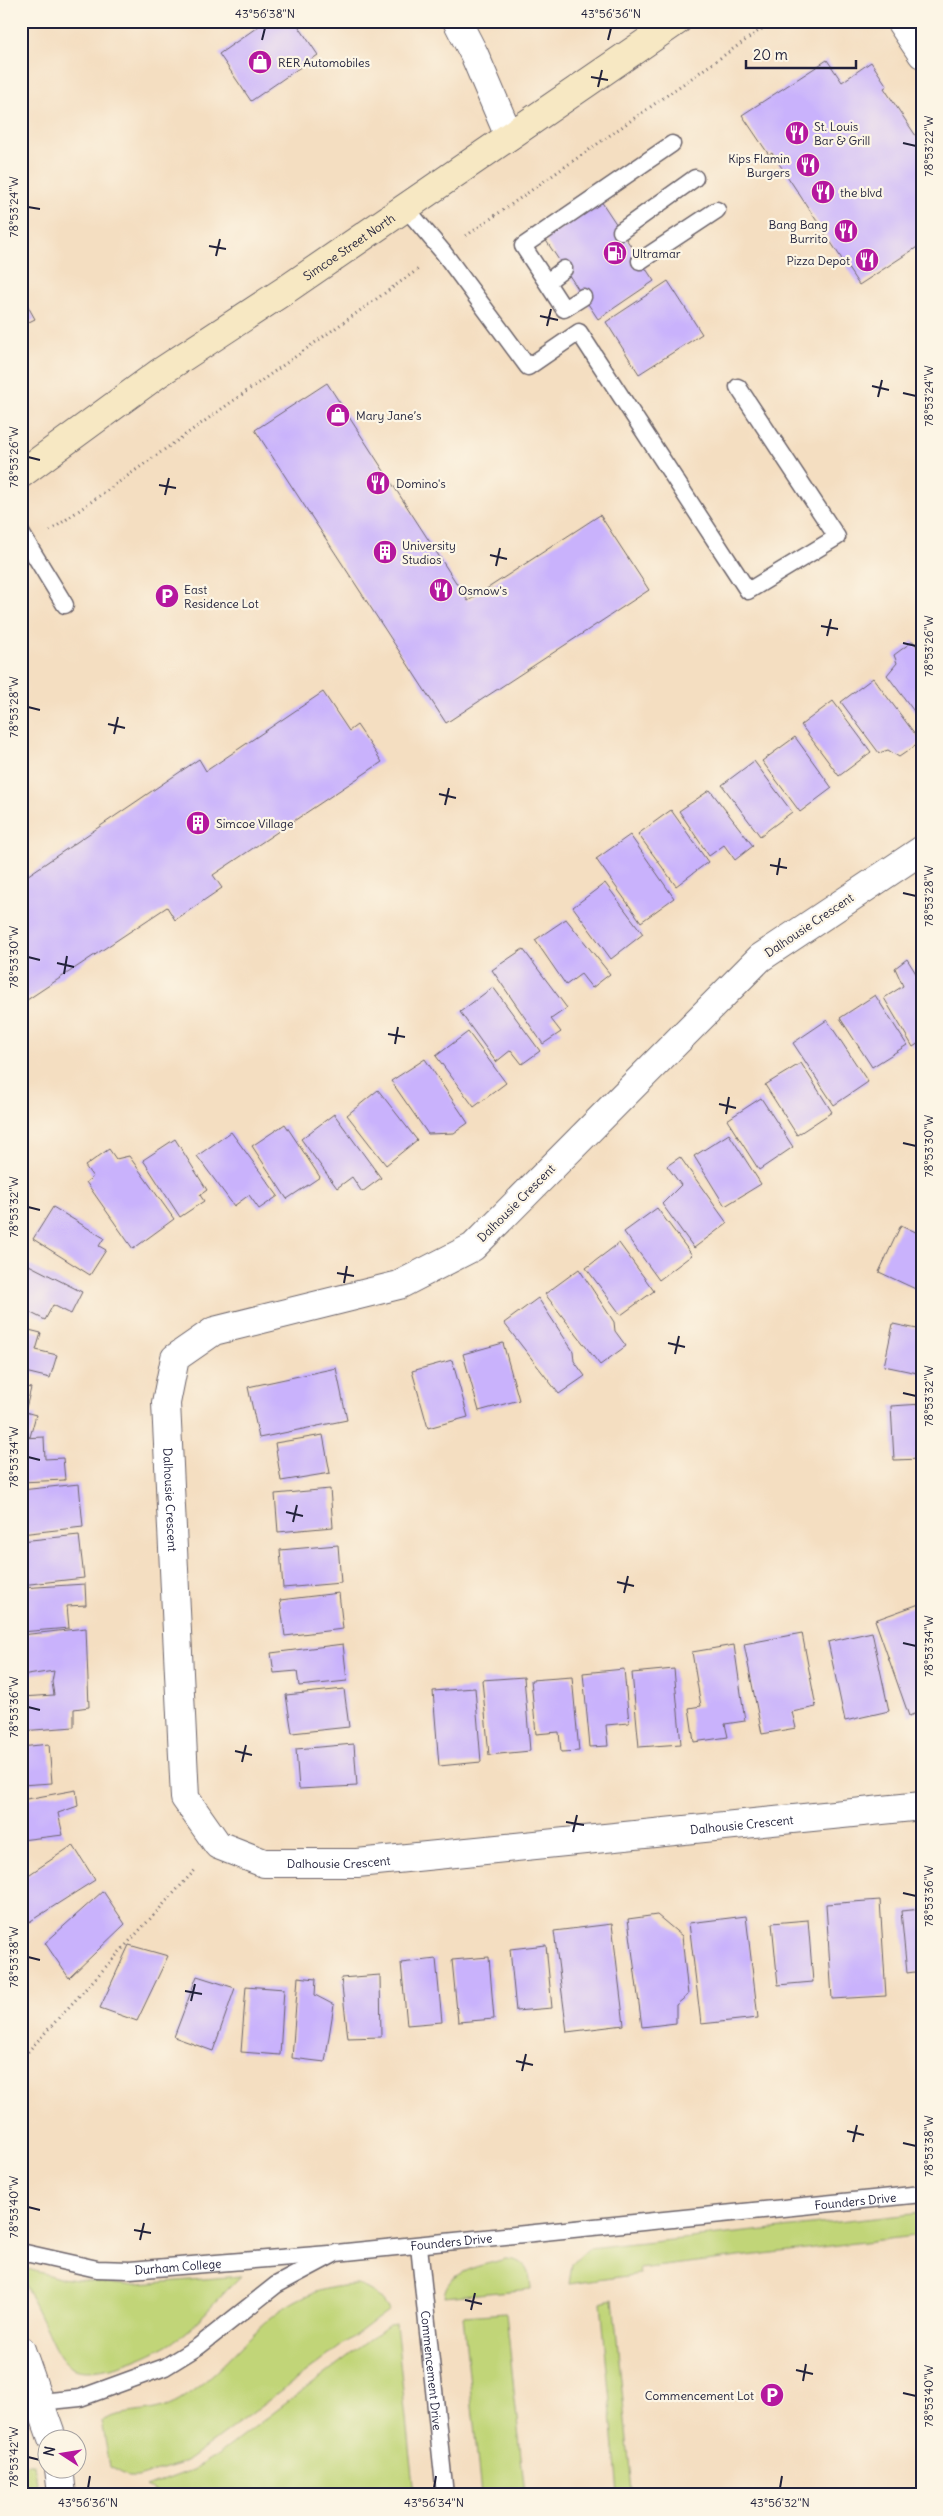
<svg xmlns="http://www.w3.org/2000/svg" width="943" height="2516" viewBox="0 0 943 2516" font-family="Delius,sans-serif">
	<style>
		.green { fill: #c1d578; stroke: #727c5a }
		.building { fill: #c9b2fc }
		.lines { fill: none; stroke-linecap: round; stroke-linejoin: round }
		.lane-casing { stroke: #6c646a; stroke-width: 19 }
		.street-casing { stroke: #6c646a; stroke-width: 30 }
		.secondary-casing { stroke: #6c646a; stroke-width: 30 }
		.path { stroke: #6c646a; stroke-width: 3; stroke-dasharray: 1 4; stroke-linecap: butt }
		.lane { stroke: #fff; stroke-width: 16 }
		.street { stroke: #fff; stroke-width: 28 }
		.secondary { stroke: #f7e8c3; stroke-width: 28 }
		.ticks { fill: none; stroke: #22223b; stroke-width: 2 }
		.labels { text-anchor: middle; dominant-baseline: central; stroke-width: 4.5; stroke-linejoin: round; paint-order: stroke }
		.poi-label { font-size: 12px; fill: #22223b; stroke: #fcf5e5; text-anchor: start }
		.street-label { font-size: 12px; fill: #22223b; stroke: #fcf5e5 }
		.neatline { fill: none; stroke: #22223b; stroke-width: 2 }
		.ticks-label { font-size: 12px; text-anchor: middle; fill: #22223b }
	</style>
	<rect width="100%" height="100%" fill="#fcf5e5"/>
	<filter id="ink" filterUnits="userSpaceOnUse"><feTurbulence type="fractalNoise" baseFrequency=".02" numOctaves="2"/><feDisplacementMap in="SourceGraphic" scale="10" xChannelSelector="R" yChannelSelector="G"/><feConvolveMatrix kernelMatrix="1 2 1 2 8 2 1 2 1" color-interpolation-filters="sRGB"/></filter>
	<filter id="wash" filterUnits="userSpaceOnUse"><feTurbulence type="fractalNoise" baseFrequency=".0096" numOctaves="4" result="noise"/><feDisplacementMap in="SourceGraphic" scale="20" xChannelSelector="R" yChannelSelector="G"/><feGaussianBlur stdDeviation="1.12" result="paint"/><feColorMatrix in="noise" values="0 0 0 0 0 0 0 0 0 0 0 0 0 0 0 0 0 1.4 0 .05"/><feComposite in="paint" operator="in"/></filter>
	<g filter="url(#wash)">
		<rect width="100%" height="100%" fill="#f4dec1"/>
		<!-- green -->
		<g class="green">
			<path d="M 922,2213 L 922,2235 L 639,2269 L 640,2274 L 569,2284 L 572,2264 L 588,2249 Z"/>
			<path d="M 505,2259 C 527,2260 529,2269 531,2289 L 444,2297 C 446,2269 483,2266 505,2259 Z"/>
			<path d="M 21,2267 L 59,2278 L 126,2285 L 241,2276 C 221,2295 203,2318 182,2335 C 162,2352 92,2383 69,2366 C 57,2357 51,2339 45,2327 C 39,2312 21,2282 21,2267 Z"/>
			<path d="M 358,2285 C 372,2290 381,2297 389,2310 L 205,2448 L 186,2462 L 138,2477 L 129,2477 L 110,2467 L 102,2421 C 123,2409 154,2415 179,2400 C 247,2359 266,2287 358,2285 Z"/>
			<path d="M 613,2299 L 632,2491 L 618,2493 L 601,2302 Z"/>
			<path d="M 506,2313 L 525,2495 L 481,2495 L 463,2316 Z"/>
			<path d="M 396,2324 L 414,2495 L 161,2495 L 146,2487 L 192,2470 L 218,2455 L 389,2325 Z"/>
			<path d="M 21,2464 L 34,2464 L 37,2495 L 21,2495 Z"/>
		</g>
		<g id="blocks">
			<!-- building -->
			<g class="building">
				<path d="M 266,21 L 295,21 L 318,55 L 251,101 L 219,54 Z"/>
				<path d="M 827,60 L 842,82 L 871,62 L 887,86 L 884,88 L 922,145 L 922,244 L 859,285 L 772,153 L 769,155 L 742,115 Z"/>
				<path d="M 601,201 L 654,281 L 598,319 L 545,239 Z"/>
				<path d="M 668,281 L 702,334 L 639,374 L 606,322 Z"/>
				<path d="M 21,294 L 35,319 L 21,326 Z"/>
				<path d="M 327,383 L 468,601 L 600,515 L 649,590 L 446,723 L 255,430 Z"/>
				<path d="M 913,641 L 922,654 L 922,722 L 887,675 L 897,663 L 894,655 Z"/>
				<path d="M 873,678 L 921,742 L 899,757 L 888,750 L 879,753 L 841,702 Z"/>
				<path d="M 323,692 L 349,731 L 357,725 L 382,762 L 213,875 L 222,888 L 175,920 L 167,907 L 21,1004 L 21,880 L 199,759 L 206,771 Z"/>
				<path d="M 833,701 L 871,752 L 839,776 L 801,725 Z"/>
				<path d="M 795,737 L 832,788 L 800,812 L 762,761 Z"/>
				<path d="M 754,761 L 792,812 L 760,836 L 722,785 Z"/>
				<path d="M 710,790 L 753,846 L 735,860 L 724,845 L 709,856 L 679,811 Z"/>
				<path d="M 671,810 L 708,862 L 676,886 L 638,834 Z"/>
				<path d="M 630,835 L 674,898 L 641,922 L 596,859 Z"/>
				<path d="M 605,883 L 643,934 L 611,959 L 573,907 Z"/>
				<path d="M 566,919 L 610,974 L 592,988 L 581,974 L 566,985 L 535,940 Z"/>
				<path d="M 523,949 L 567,1008 L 551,1019 L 561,1032 L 543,1044 L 492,970 Z"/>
				<path d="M 907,959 L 922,983 L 922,1041 L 913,1047 L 884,998 L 903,986 L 895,968 Z"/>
				<path d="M 493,987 L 540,1051 L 522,1064 L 511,1050 L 496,1062 L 460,1012 Z"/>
				<path d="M 875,995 L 907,1045 L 872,1067 L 840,1018 Z"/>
				<path d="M 827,1020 L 868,1082 L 834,1105 L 793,1043 Z"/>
				<path d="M 468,1032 L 506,1083 L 474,1107 L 436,1056 Z"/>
				<path d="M 425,1059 L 468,1123 L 454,1133 L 428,1134 L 391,1081 Z"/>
				<path d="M 801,1063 L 832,1112 L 797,1135 L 765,1085 Z"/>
				<path d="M 378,1090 L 417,1140 L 386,1165 L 347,1115 Z"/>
				<path d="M 761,1098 L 793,1147 L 759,1170 L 727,1120 Z"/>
				<path d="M 334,1114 L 381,1178 L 362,1192 L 352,1177 L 337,1188 L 301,1139 Z"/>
				<path d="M 285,1124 L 320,1177 L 287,1199 L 252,1146 Z"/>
				<path d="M 231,1132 L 278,1196 L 259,1209 L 249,1195 L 234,1206 L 197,1156 Z"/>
				<path d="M 729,1134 L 761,1184 L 725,1206 L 694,1156 Z"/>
				<path d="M 175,1139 L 207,1190 L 200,1195 L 204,1201 L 180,1217 L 143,1160 Z"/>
				<path d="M 109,1149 L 116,1159 L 129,1156 L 174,1219 L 133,1249 L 86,1182 L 93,1177 L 85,1166 Z"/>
				<path d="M 680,1157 L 727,1223 L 694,1248 L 662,1204 L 681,1185 L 667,1166 Z"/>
				<path d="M 53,1207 L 104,1238 L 99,1246 L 106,1250 L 90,1275 L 33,1239 Z"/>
				<path d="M 657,1208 L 692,1255 L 659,1280 L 624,1232 Z"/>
				<path d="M 901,1225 L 922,1235 L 922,1292 L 879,1272 Z"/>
				<path d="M 619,1243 L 654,1291 L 621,1315 L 586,1268 Z"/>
				<path d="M 21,1261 L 82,1292 L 71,1314 L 53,1305 L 45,1320 L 21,1308 Z"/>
				<path d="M 579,1269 L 614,1322 L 615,1331 L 626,1346 L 600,1365 L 545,1294 Z"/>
				<path d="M 538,1298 L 573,1351 L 574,1361 L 585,1376 L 559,1394 L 504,1323 Z"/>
				<path d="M 893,1324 L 922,1330 L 922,1374 L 884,1366 Z"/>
				<path d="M 21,1328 L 41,1333 L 36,1350 L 57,1355 L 50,1378 L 21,1371 Z"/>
				<path d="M 503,1343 L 519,1400 L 479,1411 L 463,1354 Z"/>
				<path d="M 452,1360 L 468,1417 L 428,1428 L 412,1371 Z"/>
				<path d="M 336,1368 L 347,1420 L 259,1438 L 248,1387 Z"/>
				<path d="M 21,1386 L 31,1388 L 25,1412 L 36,1415 L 30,1437 L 21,1434 Z"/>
				<path d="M 922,1404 L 922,1459 L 894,1460 L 891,1406 Z"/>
				<path d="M 323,1435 L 330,1473 L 281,1481 L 275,1443 Z"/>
				<path d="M 44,1437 L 45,1459 L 63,1458 L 65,1480 L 21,1482 L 21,1438 Z"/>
				<path d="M 79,1484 L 83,1527 L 21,1534 L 21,1490 Z"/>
				<path d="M 330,1489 L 333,1527 L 278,1532 L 275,1494 Z"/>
				<path d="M 79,1535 L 84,1578 L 21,1585 L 21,1541 Z"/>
				<path d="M 338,1545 L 341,1583 L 283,1588 L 280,1550 Z"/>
				<path d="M 85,1584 L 86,1605 L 67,1606 L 69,1628 L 21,1632 L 21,1588 Z"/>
				<path d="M 339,1593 L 343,1629 L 285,1636 L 280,1600 Z"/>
				<path d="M 922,1603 L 922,1711 L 909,1716 L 875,1620 Z"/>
				<path d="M 86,1628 L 89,1707 L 74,1709 L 74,1727 L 21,1731 L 21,1697 L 54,1695 L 52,1682 L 54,1671 L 21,1676 L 21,1635 Z"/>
				<path d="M 872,1632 L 889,1711 L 845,1721 L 828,1642 Z"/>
				<path d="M 802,1633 L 816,1707 L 792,1712 L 796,1728 L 762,1734 L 744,1644 Z"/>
				<path d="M 343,1644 L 347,1681 L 299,1686 L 297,1671 L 274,1673 L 271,1653 Z"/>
				<path d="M 734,1645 L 745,1721 L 725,1724 L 728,1737 L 694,1742 L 689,1708 L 701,1706 L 692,1652 Z"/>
				<path d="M 624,1669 L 629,1723 L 606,1725 L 608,1746 L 590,1747 L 583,1673 Z"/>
				<path d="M 674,1669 L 681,1744 L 639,1747 L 632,1673 Z"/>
				<path d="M 524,1677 L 530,1751 L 489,1755 L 482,1680 Z"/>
				<path d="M 572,1677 L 579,1751 L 561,1752 L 559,1732 L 536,1734 L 531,1680 Z"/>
				<path d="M 475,1688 L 481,1762 L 439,1766 L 433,1691 Z"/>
				<path d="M 344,1689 L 349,1727 L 292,1733 L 286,1695 Z"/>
				<path d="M 49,1744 L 52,1783 L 21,1785 L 21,1747 Z"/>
				<path d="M 354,1744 L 357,1786 L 299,1789 L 296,1749 Z"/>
				<path d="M 76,1790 L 78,1806 L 58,1813 L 63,1835 L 21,1840 L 21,1800 Z"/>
				<path d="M 73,1845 L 95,1880 L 29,1922 L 21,1909 L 21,1880 Z"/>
				<path d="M 103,1891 L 125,1924 L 69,1978 L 45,1943 Z"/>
				<path d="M 880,1900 L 886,1996 L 832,1999 L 826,1904 Z"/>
				<path d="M 922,1909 L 922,1971 L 907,1973 L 901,1911 Z"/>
				<path d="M 657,1915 L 682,1936 L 688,1995 L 676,2005 L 676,2023 L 642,2027 L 628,1919 Z"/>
				<path d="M 746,1916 L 758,2018 L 701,2024 L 689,1923 Z"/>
				<path d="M 808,1920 L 813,1982 L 778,1985 L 772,1923 Z"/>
				<path d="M 612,1924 L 624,2025 L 567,2032 L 554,1931 Z"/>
				<path d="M 129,1945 L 168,1956 L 137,2021 L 100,2008 Z"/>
				<path d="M 546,1945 L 552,2008 L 516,2011 L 510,1949 Z"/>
				<path d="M 489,1957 L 494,2019 L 458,2022 L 452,1960 Z"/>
				<path d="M 436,1959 L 442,2022 L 407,2025 L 401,1963 Z"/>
				<path d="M 380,1975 L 381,2037 L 348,2038 L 341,1978 Z"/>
				<path d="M 197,1976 L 235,1988 L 213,2051 L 174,2037 Z"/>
				<path d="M 298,1977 L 316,1979 L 315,1995 L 334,2005 L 325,2062 L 292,2058 Z"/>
				<path d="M 246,1986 L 284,1989 L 280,2055 L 241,2052 Z"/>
			</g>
		</g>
	</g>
	<g filter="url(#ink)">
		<use href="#blocks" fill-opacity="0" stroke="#6c646a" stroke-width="1"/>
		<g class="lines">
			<!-- lane casing -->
			<g class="lane-casing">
				<g id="lane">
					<path d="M 405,207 L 443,252 L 528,367 L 579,332 L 748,591 L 837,537 L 738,387"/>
					<path d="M 621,231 L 695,178"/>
					<path d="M 640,261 L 717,210"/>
					<path d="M 547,282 L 564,269"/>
					<path d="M 583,297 L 564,309 L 523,246 L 672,144"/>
					<path d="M 21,533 L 65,605"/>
					<path id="s1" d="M 419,2246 L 445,2495"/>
					<path id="s2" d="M 21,2252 L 97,2269 L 130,2270 L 329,2254"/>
					<path id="s3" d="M 21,2404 L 80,2398 L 165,2367 L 199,2346 L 276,2285 L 336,2253 L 922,2194"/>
				</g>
			</g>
			<!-- street casing -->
			<g class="street-casing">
				<g id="street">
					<path d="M 457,21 L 474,54 L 509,136"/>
					<path d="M 900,21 L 922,54"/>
					<path id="s4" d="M 922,850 L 760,958 L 473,1247 L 399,1285 L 214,1331 L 175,1358 L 166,1403 L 185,1798 L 218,1845 L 264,1863 L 357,1863 L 922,1806"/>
					<path d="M 21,2350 L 52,2438"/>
					<path d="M 59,2468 L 62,2495"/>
				</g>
			</g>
			<!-- secondary casing -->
			<g class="secondary-casing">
				<g id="secondary">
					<path id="s5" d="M 21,474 L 159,373 L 284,291 L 677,21"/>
				</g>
			</g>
			<!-- path -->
			<g class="path">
				<path d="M 466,236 L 773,21"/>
				<path d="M 50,531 L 420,268"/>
				<path d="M 21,2059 L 196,1869"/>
			</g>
			<!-- lane -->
			<use href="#lane" class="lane"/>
			<!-- street -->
			<use href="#street" class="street"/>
			<!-- secondary -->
			<use href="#secondary" class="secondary"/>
		</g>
	</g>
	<!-- ticks -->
	<path class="ticks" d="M 262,40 L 265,28M 608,40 L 611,28M 591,77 L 608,80M 598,87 L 602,70M 903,143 L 916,146M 28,207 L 40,209M 209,246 L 226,249M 216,256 L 220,239M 540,316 L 558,320M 547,326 L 551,309M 872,386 L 889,390M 903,393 L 916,396M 878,397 L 882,380M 28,457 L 40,460M 159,485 L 176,488M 165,495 L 169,478M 490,555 L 507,559M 496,566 L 500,548M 821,626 L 838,629M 827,636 L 831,619M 903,643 L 916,646M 28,707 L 40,710M 108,724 L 125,728M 114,734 L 118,717M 439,794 L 456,798M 445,805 L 449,788M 770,865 L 787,868M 777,875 L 780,858M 903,893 L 916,896M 28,957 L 40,960M 57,963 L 74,967M 64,974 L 67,956M 388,1034 L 405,1037M 395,1044 L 398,1027M 719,1104 L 736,1108M 726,1114 L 729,1097M 903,1143 L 916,1146M 28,1207 L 40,1210M 337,1273 L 354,1276M 344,1283 L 347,1266M 668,1343 L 685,1347M 675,1354 L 679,1336M 903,1393 L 916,1396M 28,1457 L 40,1460M 286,1512 L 303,1516M 293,1522 L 297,1505M 617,1582 L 634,1586M 624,1593 L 628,1576M 903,1643 L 916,1646M 28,1707 L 40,1710M 235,1751 L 252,1755M 242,1762 L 246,1745M 566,1822 L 584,1825M 573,1832 L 577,1815M 903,1893 L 916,1896M 28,1957 L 40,1960M 185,1991 L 202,1994M 191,2001 L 195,1984M 516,2061 L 533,2065M 522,2071 L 526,2054M 847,2131 L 864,2135M 853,2142 L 857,2125M 903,2143 L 916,2146M 28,2207 L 40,2210M 134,2230 L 151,2233M 140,2240 L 144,2223M 465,2300 L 482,2304M 471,2310 L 475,2293M 796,2370 L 813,2374M 803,2381 L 806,2364M 903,2393 L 916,2396M 28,2457 L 40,2460M 88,2488 L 90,2476M 434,2488 L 436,2476M 780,2488 L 782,2476"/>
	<!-- icons -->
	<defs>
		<g id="shop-disc" transform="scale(1.25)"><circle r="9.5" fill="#b5179e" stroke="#fcf5e5"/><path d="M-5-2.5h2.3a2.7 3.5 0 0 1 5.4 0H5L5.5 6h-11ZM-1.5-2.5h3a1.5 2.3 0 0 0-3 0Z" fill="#fff"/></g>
		<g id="restaurant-disc" transform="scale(1.25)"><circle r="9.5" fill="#b5179e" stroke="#fcf5e5"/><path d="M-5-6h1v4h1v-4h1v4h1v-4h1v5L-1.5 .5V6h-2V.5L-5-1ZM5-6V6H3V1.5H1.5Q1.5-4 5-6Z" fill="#fff"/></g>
		<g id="fuel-disc" transform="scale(1.25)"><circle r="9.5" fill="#b5179e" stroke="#fcf5e5"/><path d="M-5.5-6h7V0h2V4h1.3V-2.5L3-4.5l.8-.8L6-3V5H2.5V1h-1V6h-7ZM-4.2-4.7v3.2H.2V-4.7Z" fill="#fff"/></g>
		<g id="building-disc" transform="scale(1.25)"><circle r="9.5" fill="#b5179e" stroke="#fcf5e5"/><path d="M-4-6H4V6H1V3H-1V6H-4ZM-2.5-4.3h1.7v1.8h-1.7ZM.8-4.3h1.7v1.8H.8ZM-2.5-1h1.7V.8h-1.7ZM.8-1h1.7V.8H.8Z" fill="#fff"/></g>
		<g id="parking-disc" transform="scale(1.25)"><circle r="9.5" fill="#b5179e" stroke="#fcf5e5"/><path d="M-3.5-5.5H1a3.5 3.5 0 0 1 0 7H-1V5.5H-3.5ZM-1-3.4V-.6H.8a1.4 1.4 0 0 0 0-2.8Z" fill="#fff"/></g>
	</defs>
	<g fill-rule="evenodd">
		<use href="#shop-disc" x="260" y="62"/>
		<use href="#restaurant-disc" x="797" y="133"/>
		<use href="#restaurant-disc" x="808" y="165"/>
		<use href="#restaurant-disc" x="823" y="192"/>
		<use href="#restaurant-disc" x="846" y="231"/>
		<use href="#fuel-disc" x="615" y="253"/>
		<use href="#restaurant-disc" x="867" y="260"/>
		<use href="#shop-disc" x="338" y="415"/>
		<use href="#restaurant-disc" x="378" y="483"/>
		<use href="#building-disc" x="385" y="552"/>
		<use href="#restaurant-disc" x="441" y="590"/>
		<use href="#parking-disc" x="167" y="596"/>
		<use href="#building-disc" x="198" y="823"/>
		<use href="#parking-disc" x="772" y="2395"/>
	</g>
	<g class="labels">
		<!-- poi labels -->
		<g class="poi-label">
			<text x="278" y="62">RER Automobiles</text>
			<text x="814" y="126">St. Louis<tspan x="814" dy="14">Bar &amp; Grill</tspan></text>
			<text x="790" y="158" text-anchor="end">Kips Flamin<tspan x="790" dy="14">Burgers</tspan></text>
			<text x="840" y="192">the blvd</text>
			<text x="828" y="224" text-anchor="end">Bang Bang<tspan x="828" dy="14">Burrito</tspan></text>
			<text x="632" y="253">Ultramar</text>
			<text x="850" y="260" text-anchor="end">Pizza Depot</text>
			<text x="356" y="415">Mary Jane’s</text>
			<text x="396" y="483">Domino's</text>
			<text x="402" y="545">University<tspan x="402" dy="14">Studios</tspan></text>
			<text x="184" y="589">East<tspan x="184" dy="14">Residence Lot</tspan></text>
			<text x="458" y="590">Osmow's</text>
			<text x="216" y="823">Simcoe Village</text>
			<text x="754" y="2395" text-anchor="end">Commencement Lot</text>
		</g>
		<!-- street labels -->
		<g class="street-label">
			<text stroke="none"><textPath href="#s5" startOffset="399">Simcoe Street North</textPath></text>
			<text transform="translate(809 925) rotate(-34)">Dalhousie Crescent</text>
			<text transform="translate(516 1203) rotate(-45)">Dalhousie Crescent</text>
			<text stroke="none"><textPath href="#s4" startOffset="1066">Dalhousie Crescent</textPath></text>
			<text stroke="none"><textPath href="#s4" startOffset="1951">Dalhousie Crescent</textPath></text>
			<text stroke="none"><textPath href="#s4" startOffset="1546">Dalhousie Crescent</textPath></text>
			<text stroke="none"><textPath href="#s3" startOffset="878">Founders Drive</textPath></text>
			<text stroke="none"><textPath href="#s3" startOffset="472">Founders Drive</textPath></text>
			<text stroke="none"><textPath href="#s2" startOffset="159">Durham College</textPath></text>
			<text stroke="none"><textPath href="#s1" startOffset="125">Commencement Drive</textPath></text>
		</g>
	</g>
	<!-- margin -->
	<rect width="943" height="2516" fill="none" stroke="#fcf5e5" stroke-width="55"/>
	<!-- north arrow -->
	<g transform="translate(62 2454) rotate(282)"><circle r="24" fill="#fcf5e5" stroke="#a5a1a1"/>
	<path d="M0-4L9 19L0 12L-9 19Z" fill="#b5179e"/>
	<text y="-8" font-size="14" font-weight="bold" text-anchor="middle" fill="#22223b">N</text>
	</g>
	<!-- scale -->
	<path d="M746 60v8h110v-8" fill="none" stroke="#22223b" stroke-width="2.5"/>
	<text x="753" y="60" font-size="15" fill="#22223b" stroke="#fcf5e5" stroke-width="4" paint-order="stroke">20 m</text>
	<rect x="28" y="28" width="888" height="2460" class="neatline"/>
	<g class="ticks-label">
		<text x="265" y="18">43°56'38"N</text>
		<text x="611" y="18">43°56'36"N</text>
		<text transform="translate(929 146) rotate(-90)" y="4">78°53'22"W</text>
		<text transform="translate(14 207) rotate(-90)" y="4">78°53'24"W</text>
		<text transform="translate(929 396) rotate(-90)" y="4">78°53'24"W</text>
		<text transform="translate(14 457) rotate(-90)" y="4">78°53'26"W</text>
		<text transform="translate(929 646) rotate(-90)" y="4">78°53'26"W</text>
		<text transform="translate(14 707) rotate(-90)" y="4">78°53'28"W</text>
		<text transform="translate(929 896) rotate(-90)" y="4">78°53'28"W</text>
		<text transform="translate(14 957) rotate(-90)" y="4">78°53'30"W</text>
		<text transform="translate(929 1146) rotate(-90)" y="4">78°53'30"W</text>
		<text transform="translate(14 1207) rotate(-90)" y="4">78°53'32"W</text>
		<text transform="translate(929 1396) rotate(-90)" y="4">78°53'32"W</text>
		<text transform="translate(14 1457) rotate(-90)" y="4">78°53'34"W</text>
		<text transform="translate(929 1646) rotate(-90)" y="4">78°53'34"W</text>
		<text transform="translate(14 1707) rotate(-90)" y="4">78°53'36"W</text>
		<text transform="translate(929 1896) rotate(-90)" y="4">78°53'36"W</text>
		<text transform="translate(14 1957) rotate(-90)" y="4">78°53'38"W</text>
		<text transform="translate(929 2146) rotate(-90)" y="4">78°53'38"W</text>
		<text transform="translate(14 2207) rotate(-90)" y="4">78°53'40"W</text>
		<text transform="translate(929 2396) rotate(-90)" y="4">78°53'40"W</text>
		<text transform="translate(14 2457) rotate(-90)" y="4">78°53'42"W</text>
		<text x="88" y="2507">43°56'36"N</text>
		<text x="434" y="2507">43°56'34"N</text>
		<text x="780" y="2507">43°56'32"N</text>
	</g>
</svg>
